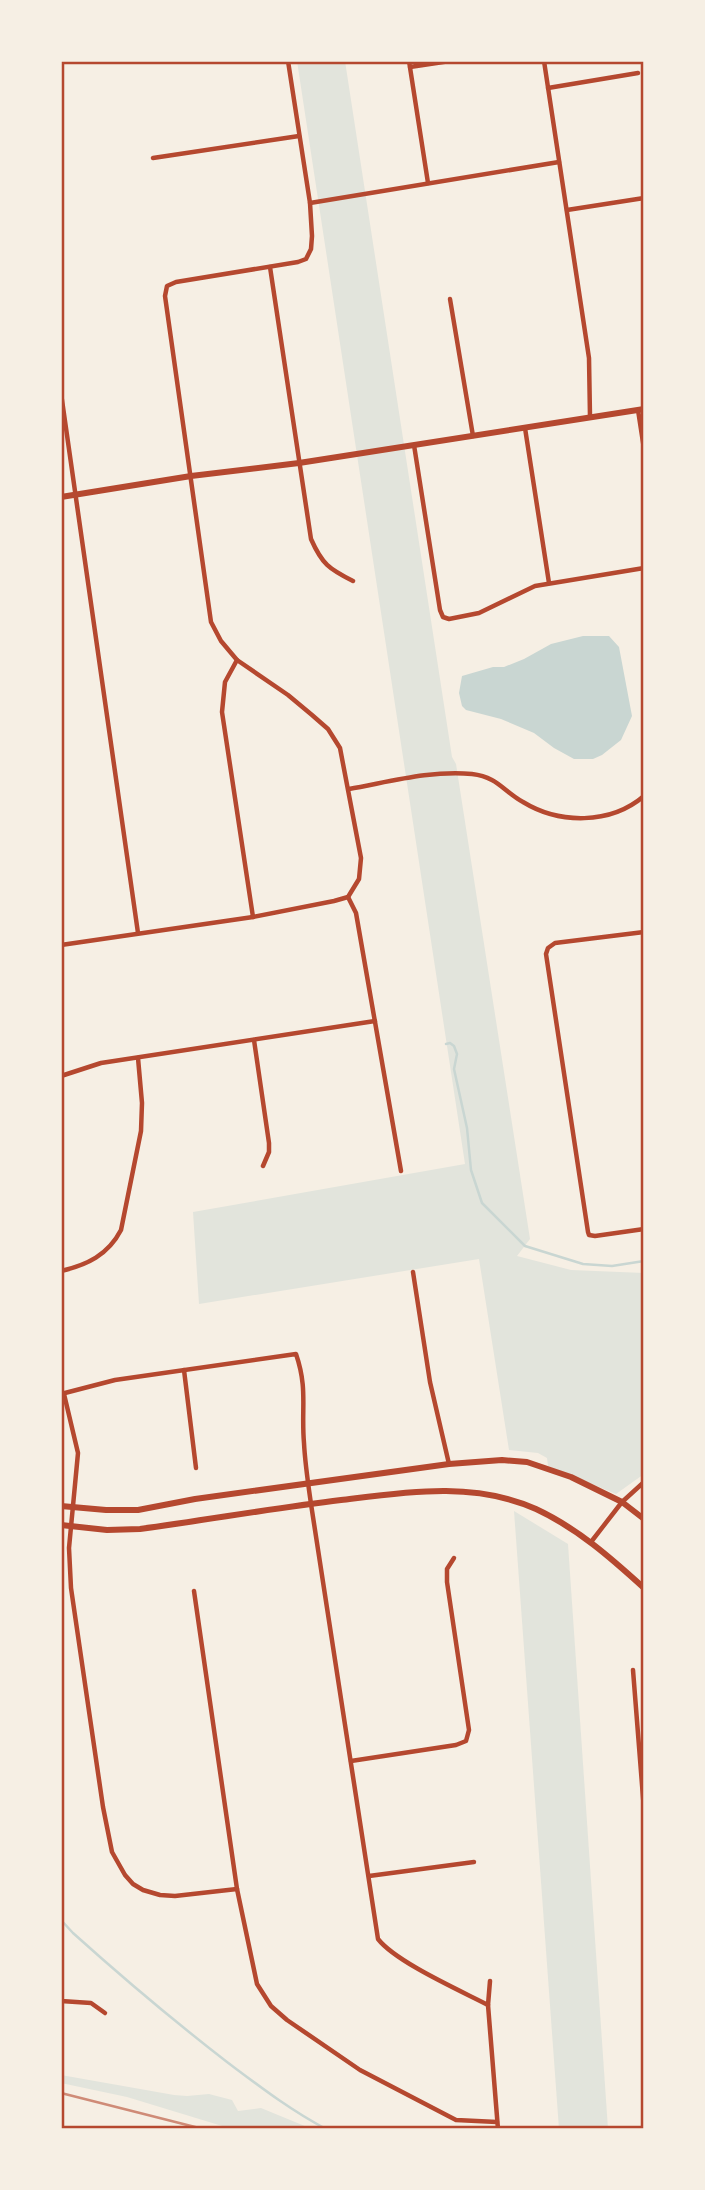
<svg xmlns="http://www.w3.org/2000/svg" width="705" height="2190" viewBox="0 0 705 2190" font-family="'Fira Sans',sans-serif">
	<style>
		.green { fill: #e2e4dc }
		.water { fill: #c9d6d2 }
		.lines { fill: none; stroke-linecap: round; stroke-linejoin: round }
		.stream { stroke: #c9d6d2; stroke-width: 2.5 }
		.minor { stroke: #b5482f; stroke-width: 4.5 }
		.tertiary { stroke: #b5482f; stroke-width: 6 }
		.secondary { stroke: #b5482f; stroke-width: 6 }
		.rail { stroke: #cf8b77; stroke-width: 2.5 }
		.neatline { fill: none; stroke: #b5482f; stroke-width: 2.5 }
	</style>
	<rect width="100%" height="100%" fill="#f6efe4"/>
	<!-- green -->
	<g class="green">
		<path d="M 297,61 L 345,61 L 452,757 L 456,764 L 530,1239 L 517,1256 L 571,1270 L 644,1273 L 644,1474 L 616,1494 L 548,1466 L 547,1458 L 538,1453 L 509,1450 L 479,1259 L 199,1304 L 193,1212 L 465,1164 Z"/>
		<path d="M 514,1511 L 568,1544 L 608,2129 L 559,2129 Z"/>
		<path d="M 61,2075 L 174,2095 L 187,2096 L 209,2094 L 232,2100 L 238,2111 L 261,2108 L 312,2129 L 232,2129 L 127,2097 L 61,2083 Z"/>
	</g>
	<!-- water -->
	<path class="water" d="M 583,636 L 609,636 L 619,647 L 632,716 L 621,740 L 602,755 L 593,759 L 574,759 L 554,748 L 534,733 L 501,719 L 466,710 L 462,706 L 459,693 L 462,676 L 493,667 L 504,667 L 524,659 L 551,644 Z"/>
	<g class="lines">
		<!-- stream -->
		<g class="stream">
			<path d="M 446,1044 L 450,1043 L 454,1046 L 457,1054 L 454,1069 L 467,1128 L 471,1170 L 482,1203 L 525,1246 L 583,1264 L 612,1266 L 644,1261"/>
			<path d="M 61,1920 L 73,1933 C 123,1978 174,2021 227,2062 C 259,2086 290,2110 326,2129"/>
		</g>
		<!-- minor -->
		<g class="minor">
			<path d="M 288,61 L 310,203 L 312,236 L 311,249 L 306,259 L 298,262 L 176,282 L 167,286 L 165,296 L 211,622 L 221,641 L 237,660 L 288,695 L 312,715 L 328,729 L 340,748 L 361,858 L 359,879 L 348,897"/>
			<path d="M 409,61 L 428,183"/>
			<path d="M 544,61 L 589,358 L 590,417"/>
			<path d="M 410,67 L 450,61"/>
			<path d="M 548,88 L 638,73"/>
			<path d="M 153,158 L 299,136"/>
			<path d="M 310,203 L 559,162"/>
			<path d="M 567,210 L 644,198"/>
			<path d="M 270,267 L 311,539 C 322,564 329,569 353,581"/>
			<path d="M 450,299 L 473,436"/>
			<path d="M 61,393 L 138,933"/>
			<path d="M 638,410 L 644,449"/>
			<path d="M 525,428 L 549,583"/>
			<path d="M 414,445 L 440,610 L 443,617 L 449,619 L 479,613 L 535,586 L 644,568"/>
			<path d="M 237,660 L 225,682 L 222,712 L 253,917"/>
			<path d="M 349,789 C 389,782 431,770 472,774 C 498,777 503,791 523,802 C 559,824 610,825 644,796"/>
			<path d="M 348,897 L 356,913 L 401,1171"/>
			<path d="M 644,932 L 555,943 L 548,948 L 546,954 L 588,1232 L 589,1235 L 595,1236 L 644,1229"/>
			<path d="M 61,945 L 253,917 L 334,901 L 348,897"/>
			<path d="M 254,1040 L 269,1143 L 269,1152 L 263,1166"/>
			<path d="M 61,1076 L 101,1063 L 375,1021"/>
			<path d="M 61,1271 C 87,1265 108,1255 121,1230 L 141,1131 L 142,1103 L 138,1058"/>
			<path d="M 413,1272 L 430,1382 L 449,1464"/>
			<path d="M 184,1370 L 196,1468"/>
			<path d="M 61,1394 L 115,1380 L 296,1354 C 308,1389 301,1408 304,1443 C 305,1463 308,1483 311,1504 L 378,1939 C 396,1962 459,1990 488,2005"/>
			<path d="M 64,1394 L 78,1453 L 69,1548 L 71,1588 L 103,1807 L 112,1852 L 125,1875 L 133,1884 L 143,1890 L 160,1895 L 175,1896 L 237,1889"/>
			<path d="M 591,1542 L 622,1502 L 644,1482"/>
			<path d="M 194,1591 L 237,1889 L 257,1984 L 271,2006 L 287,2020 L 360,2070 L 456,2120 L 497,2122"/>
			<path d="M 633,1670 L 644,1810"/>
			<path d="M 351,1761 L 456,1745 L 466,1741 L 469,1730 L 447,1582 L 447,1569 L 454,1558"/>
			<path d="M 369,1876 L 474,1862"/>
			<path d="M 490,1981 L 488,2005 L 498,2129"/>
			<path d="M 61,2001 L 91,2003 L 105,2013"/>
		</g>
		<!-- tertiary -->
		<path class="tertiary" d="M 61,497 L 191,476 L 299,463 L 644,409"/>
		<!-- secondary -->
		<g class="secondary">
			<path d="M 61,1506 L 106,1510 L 138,1510 L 195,1499 L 449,1464 L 502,1460 L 527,1462 L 571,1477 L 622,1502 L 644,1519"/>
			<path d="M 61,1525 L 107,1530 L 140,1529 C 207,1520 274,1508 341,1500 C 406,1492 474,1481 536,1509 C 577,1528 611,1558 644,1588"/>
		</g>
		<!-- rail -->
		<path class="rail" d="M 61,2093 L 203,2129"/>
	</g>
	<!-- border -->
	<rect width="705" height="2190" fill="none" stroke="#f6efe4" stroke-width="126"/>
	<rect x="63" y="63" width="579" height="2064" class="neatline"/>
</svg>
